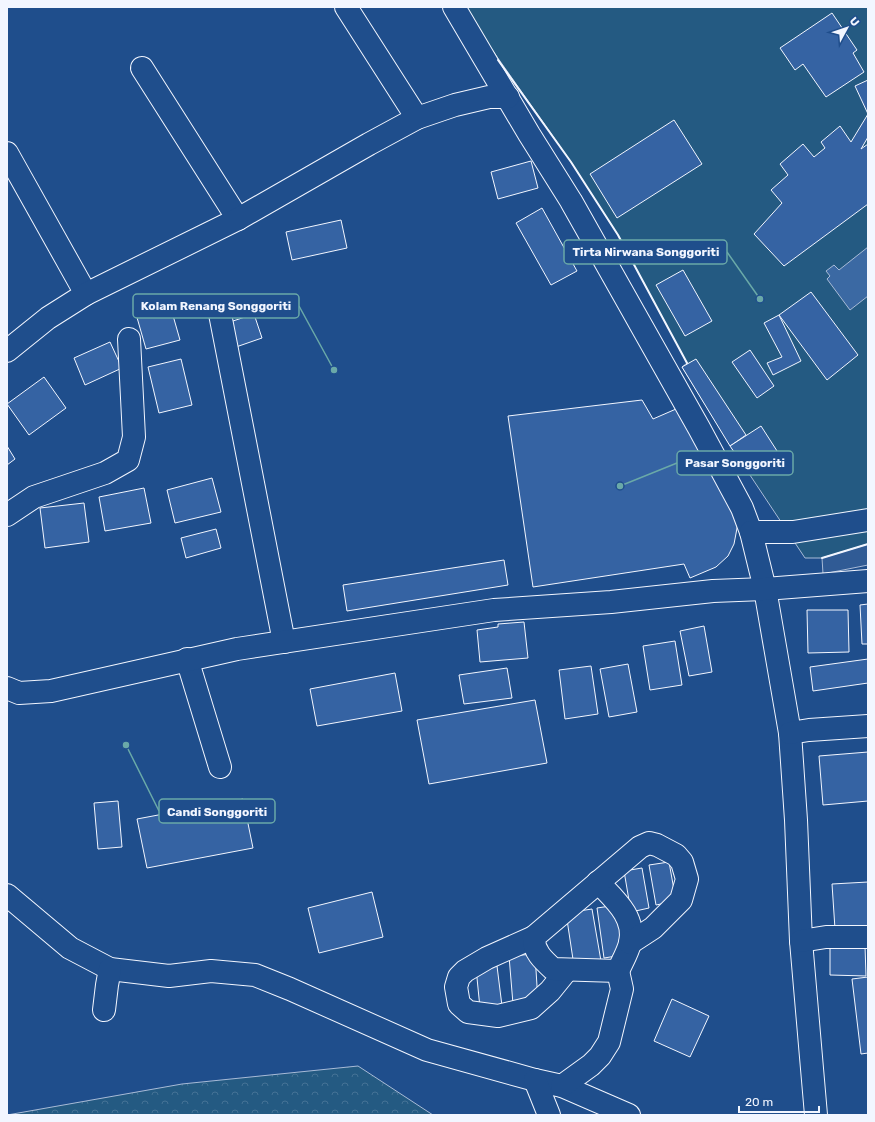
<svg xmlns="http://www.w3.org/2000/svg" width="875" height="1122" viewBox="0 0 875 1122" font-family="Rubik,sans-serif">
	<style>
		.green { fill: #245a82; stroke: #a8bbd7 }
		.forest { fill: url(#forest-crowns); stroke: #a8bbd7 }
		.parking { fill: #305b95; stroke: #a8bbd7 }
		.water { fill: #3b69a3; stroke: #a8bbd7 }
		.building { fill: #3563a3; stroke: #f2f6ff }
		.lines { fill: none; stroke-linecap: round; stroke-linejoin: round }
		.minor-casing { stroke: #f2f6ff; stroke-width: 24 }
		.minor { stroke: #1f4e8c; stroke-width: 22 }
		.wall { stroke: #f2f6ff; stroke-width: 2 }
		.leader { fill: none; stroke: #6aa9a8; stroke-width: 1.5 }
		.callout-dot { fill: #6aa9a8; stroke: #1f4e8c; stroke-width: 1.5 }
		.callout { fill: #1f4e8c; stroke: #6aa9a8; stroke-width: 1.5 }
		.callout-label { font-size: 12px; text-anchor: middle; font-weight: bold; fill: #f2f6ff }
	</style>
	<defs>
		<pattern id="forest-crowns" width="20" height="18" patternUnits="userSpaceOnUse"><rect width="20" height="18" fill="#245a82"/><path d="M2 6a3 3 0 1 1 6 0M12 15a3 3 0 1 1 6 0" fill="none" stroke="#447295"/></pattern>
	</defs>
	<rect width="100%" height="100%" fill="#1f4e8c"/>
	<!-- green -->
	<path class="green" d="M 462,7 L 868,7 L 868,544 L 822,558 L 805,558 L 730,445 L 682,367 L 687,363 L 618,235 L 571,162 Z"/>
	<!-- forest -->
	<path class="forest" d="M 358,1066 L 433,1115 L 7,1115 L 182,1084 Z"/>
	<!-- parking -->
	<path class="parking" d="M 868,544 L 868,565 L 823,574 L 822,558 Z"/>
	<!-- water -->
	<path class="water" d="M 868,247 L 868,296 L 850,310 L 827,279 L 830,276 L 826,271 L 834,265 L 839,270 Z"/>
	<!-- building -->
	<g class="building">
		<path d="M 832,13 L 857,50 L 853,53 L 864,72 L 826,97 L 803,64 L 795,70 L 780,48 Z"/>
		<path d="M 868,80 L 868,137 L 861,149 L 868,144 L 868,204 L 784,266 L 754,234 L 782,203 L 771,190 L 788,175 L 780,164 L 803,144 L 814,157 L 825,148 L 821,142 L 840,126 L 851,142 L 868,114 L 855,86 Z"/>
		<path d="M 674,120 L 702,164 L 617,218 L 590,174 Z"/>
		<path d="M 531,161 L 538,188 L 498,199 L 491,172 Z"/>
		<path d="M 542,208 L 577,271 L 551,285 L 516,223 Z"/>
		<path d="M 341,220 L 347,248 L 292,260 L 286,232 Z"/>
		<path d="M 683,270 L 712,321 L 685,336 L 656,285 Z"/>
		<path d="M 811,292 L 858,355 L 827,380 L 779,315 Z"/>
		<path d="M 168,298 L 180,340 L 146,349 L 134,307 Z"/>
		<path d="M 254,314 L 262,338 L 236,347 L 227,323 Z"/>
		<path d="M 779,315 L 801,361 L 773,375 L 767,363 L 782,357 L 764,323 Z"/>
		<path d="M 110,342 L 122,368 L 85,385 L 74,358 Z"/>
		<path d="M 750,350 L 774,386 L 757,398 L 732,362 Z"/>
		<path d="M 181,359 L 192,405 L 159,413 L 148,367 Z"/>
		<path d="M 696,359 L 746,435 L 730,446 L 682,367 Z"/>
		<path d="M 44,377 L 66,408 L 29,435 L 7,404 Z"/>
		<path d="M 642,400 L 653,419 L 676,409 L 714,472 L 738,523 L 734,544 L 728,556 L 716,567 L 690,578 L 684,564 L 533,587 L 508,416 Z"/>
		<path d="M 761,426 L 779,454 L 749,474 L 730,446 Z"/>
		<path d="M 7,446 L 15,459 L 7,465 Z"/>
		<path d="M 212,478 L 221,512 L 175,523 L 167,490 Z"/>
		<path d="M 144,488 L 151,523 L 105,531 L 99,497 Z"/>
		<path d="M 84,503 L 89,542 L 45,548 L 40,508 Z"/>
		<path d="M 216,529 L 221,548 L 186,558 L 181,538 Z"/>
		<path d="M 504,560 L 508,585 L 347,611 L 343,585 Z"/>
		<path d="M 868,604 L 868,644 L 862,644 L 860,605 Z"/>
		<path d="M 807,610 L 848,610 L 849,652 L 808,653 Z"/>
		<path d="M 524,622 L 528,658 L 480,662 L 477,630 L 498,627 L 498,624 Z"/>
		<path d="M 704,626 L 712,672 L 689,676 L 680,631 Z"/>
		<path d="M 675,641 L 682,685 L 650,690 L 643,646 Z"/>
		<path d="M 868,659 L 868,683 L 813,691 L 810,667 Z"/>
		<path d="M 628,664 L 637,712 L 609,717 L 600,669 Z"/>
		<path d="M 591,666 L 598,714 L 565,719 L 559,670 Z"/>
		<path d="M 507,668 L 512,698 L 464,704 L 459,675 Z"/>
		<path d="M 395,673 L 402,711 L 317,726 L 310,689 Z"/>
		<path d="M 535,700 L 547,763 L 429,784 L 417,720 Z"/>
		<path d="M 868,752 L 868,801 L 823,805 L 819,756 Z"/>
		<path d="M 243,799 L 253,848 L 147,868 L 137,819 Z"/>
		<path d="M 118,801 L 122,847 L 98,849 L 94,803 Z"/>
		<path d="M 669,862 L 676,901 L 656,905 L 649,865 Z"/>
		<path d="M 642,868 L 649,908 L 631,912 L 624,871 Z"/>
		<path d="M 868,882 L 868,927 L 835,929 L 832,884 Z"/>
		<path d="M 372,892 L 383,937 L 319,953 L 308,908 Z"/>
		<path d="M 617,905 L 623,955 L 604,958 L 597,908 Z"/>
		<path d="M 592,909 L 601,961 L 574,966 L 566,913 Z"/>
		<path d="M 830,945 L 865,946 L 866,976 L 830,975 Z"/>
		<path d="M 535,954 L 538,1002 L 513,1004 L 509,956 Z"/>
		<path d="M 497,966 L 502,1006 L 480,1008 L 476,968 Z"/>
		<path d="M 868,977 L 868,1053 L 861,1054 L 852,979 Z"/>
		<path d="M 672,999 L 709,1016 L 690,1057 L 654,1041 Z"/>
	</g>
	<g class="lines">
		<!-- minor casing -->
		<g class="minor-casing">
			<g id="minor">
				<path d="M 346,7 L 417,118"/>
				<path d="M 454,7 L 529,134 L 571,201 L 699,428 L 742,508 L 751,532 L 765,589 L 790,733 L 796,820 L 801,941 L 816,1115"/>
				<path d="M 142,68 L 238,219"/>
				<path d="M 7,153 L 86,294"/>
				<path d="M 220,314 L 284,642"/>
				<path d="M 7,351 L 48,318 L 86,294 L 238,219 L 369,144 L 417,118 L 455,105 L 489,97 L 508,97"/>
				<path d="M 7,515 L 34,497 L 105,473 L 128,460 L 134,437 L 129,339"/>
				<path d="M 751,532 L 793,532 L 868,520"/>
				<path d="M 187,659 L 220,767"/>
				<path d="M 7,688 L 19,693 L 51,691 L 237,649 L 494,610 L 611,602 L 713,591 L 765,589 L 868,581"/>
				<path d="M 790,733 L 809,730 L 868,726"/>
				<path d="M 598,882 C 614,899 636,917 630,943 C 628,952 622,962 618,971"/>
				<path d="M 7,895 L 70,948 L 110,969 L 169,976 L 211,971 L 255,975 L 290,989 L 427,1050 L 535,1080 L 562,1086 L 629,1115"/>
				<path d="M 534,937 L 487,958 L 465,971 L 459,977 L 456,987 L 459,1004 L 468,1012 L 498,1016 L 531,1008 L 550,991 L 567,970"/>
				<path d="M 801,941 L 826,937 L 868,937"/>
				<path d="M 104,1010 L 107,985 L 110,969"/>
				<path d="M 535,1080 L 549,1115"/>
				<path d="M 562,1086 L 591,1065 L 600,1056 L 609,1042 L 622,989 L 618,971 L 553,969 C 543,960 533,951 534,937 L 640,847 L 649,843 L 657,845 L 676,855 L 682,862 L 687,879 L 681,900 L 653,928 L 630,943"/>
			</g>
		</g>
		<!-- minor -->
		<use href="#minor" class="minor"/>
		<!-- wall -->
		<g class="wall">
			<path d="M 498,60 L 571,162 L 618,235 L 687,363"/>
			<path d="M 822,558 L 868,544"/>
		</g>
	</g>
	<!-- callouts -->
	<path class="leader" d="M760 299L727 252M334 370L299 306M620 486L677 463M126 745L159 811"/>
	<g class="callout-dot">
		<circle cx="760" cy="299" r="4"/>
		<circle cx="334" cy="370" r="4"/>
		<circle cx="620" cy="486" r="4"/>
		<circle cx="126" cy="745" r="4"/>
	</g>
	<g class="callout">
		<rect x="564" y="240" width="163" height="24" rx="4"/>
		<rect x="133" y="294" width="166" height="24" rx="4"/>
		<rect x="677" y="451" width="116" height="24" rx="4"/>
		<rect x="159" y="799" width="116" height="24" rx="4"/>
	</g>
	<g class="callout-label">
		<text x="646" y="256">Tirta Nirwana Songgoriti</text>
		<text x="216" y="310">Kolam Renang Songgoriti</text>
		<text x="735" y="467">Pasar Songgoriti</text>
		<text x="217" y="816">Candi Songgoriti</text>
	</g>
	<!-- border -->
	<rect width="875" height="1122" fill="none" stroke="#f2f6ff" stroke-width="16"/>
	<!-- north arrow -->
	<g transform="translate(847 28) rotate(50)" stroke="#1f4e8c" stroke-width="3" paint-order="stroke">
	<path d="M0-3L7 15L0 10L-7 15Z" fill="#f2f6ff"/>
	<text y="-6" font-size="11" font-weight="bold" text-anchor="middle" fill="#f2f6ff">U</text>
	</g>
	<!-- scale -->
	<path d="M739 1106v6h80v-6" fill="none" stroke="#f2f6ff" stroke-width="2"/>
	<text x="745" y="1106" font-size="12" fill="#f2f6ff" stroke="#1f4e8c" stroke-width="3" paint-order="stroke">20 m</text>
</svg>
